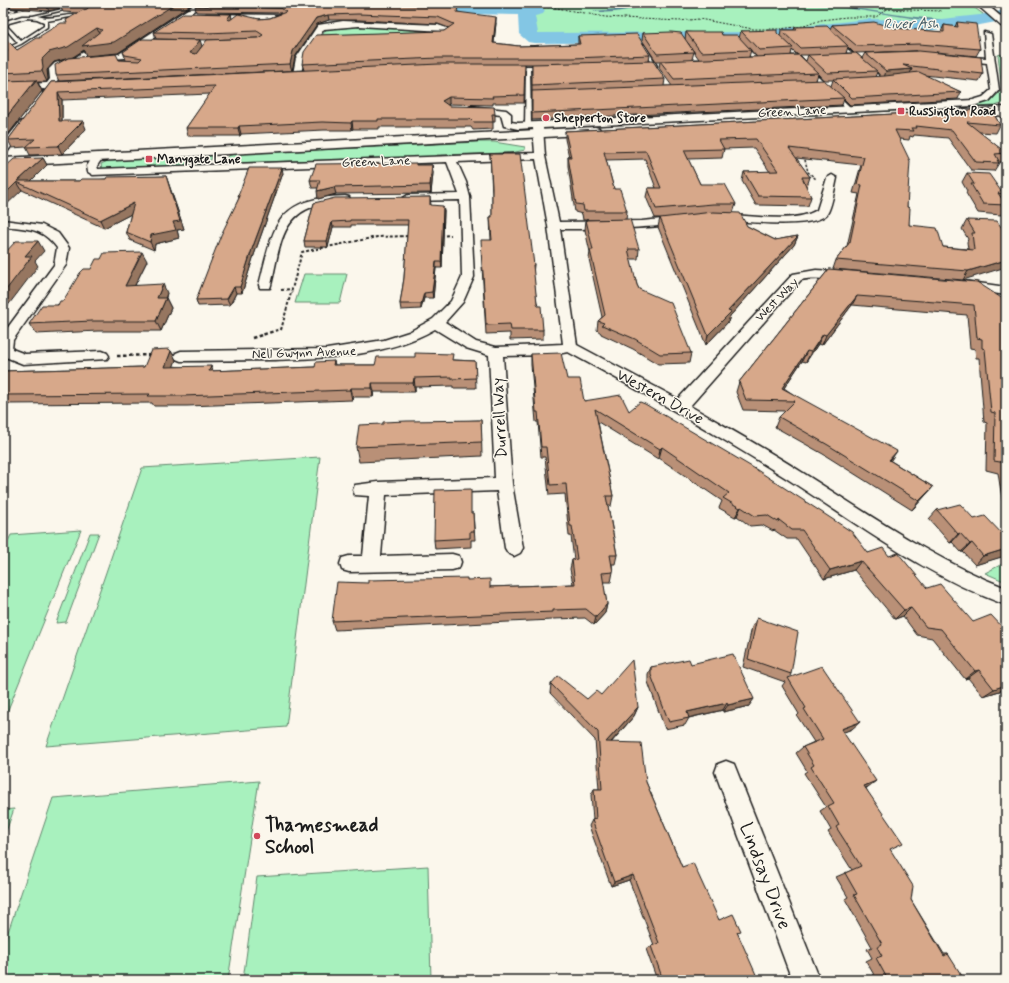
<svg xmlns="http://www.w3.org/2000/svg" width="1009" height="983" viewBox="0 0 1009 983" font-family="Mynerve,sans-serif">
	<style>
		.green { fill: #a8f1be; stroke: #62866d }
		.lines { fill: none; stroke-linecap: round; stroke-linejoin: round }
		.stream { fill: #5a8294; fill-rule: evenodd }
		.river { fill: #83c6e4; fill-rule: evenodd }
		.service-casing { stroke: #1c1c1c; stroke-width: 3 }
		.minor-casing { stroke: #1c1c1c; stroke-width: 3 }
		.secondary-casing { stroke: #1c1c1c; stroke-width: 3 }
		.primary-casing { stroke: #1c1c1c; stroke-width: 3 }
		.path-far3 { stroke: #1c1c1c; stroke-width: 1; stroke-dasharray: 2 1.5; stroke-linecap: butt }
		.path-far2 { stroke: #1c1c1c; stroke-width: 1.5; stroke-dasharray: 2.5 1.5; stroke-linecap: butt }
		.path-far1 { stroke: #1c1c1c; stroke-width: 2; stroke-dasharray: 3 2; stroke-linecap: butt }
		.path { stroke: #1c1c1c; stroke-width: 2.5; stroke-dasharray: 3.5 2.5; stroke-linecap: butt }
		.service { fill: #fbf7ec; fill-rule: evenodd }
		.minor { fill: #fbf7ec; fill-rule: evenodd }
		.secondary { fill: #fbf7ec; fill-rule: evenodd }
		.primary { fill: #fbf7ec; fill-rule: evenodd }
		.rail-casing { stroke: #1c1c1c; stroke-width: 2 }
		.rail { stroke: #fbf7ec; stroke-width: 1.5; stroke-dasharray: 4; stroke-linecap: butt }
		.wall { fill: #b99077; stroke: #1c1c1c; fill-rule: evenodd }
		.shaded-wall { fill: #967661; stroke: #1c1c1c }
		.building { fill: #d7a88a; stroke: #1c1c1c }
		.poi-dot { fill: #d1495b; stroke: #fbf7ec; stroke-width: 1.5 }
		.labels { text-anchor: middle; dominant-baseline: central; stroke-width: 3; stroke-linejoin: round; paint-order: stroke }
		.far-poi-label { font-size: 13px; font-weight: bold; fill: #1c1c1c; stroke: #fbf7ec; text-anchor: start }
		.far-street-label { font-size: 13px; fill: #1c1c1c; stroke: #fbf7ec }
		.far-water-label { font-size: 14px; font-style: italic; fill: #405862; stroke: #fbf7ec }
		.street-label { font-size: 16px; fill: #1c1c1c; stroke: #fbf7ec }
		.near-poi-label { font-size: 19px; font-weight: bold; fill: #1c1c1c; stroke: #fbf7ec; text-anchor: start }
		.near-street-label { font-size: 19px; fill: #1c1c1c; stroke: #fbf7ec }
	</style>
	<rect width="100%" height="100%" fill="#fbf7ec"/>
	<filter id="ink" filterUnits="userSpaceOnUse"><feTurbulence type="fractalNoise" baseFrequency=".025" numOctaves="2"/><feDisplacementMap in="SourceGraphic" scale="8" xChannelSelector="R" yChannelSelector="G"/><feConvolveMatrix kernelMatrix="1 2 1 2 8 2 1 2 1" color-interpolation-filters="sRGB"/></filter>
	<g filter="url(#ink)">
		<!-- green -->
		<g class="green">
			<path d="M 420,3 L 968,3 L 983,14 L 985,19 L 932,25 L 866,24 L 830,27 L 753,37 L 541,38 L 531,37 L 530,14 L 528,11 L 474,9 Z"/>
			<path d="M 334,25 L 445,29 L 442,32 L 322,35 L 328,27 Z"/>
			<path d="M 1001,54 L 1006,76 L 1006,102 L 995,106 L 568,127 L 978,104 L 991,101 L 1002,90 L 998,55 Z"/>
			<path d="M 478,142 L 494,142 L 525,147 L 525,150 L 511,153 L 437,155 L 436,157 L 227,163 L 224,161 L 228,156 L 234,154 Z"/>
			<path d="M 207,154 L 212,156 L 211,160 L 194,166 L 111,170 L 102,169 L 101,164 L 110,160 Z"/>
			<path d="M 304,274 L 347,274 L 340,303 L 295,303 Z"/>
			<path d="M 320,457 L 286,727 L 46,746 L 142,468 Z"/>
			<path d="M 81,530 L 3,722 L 3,551 L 11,535 Z"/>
			<path d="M 90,533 L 99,533 L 66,622 L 56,623 Z"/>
			<path d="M 1006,562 L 1006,582 L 985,573 Z"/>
			<path d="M 259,781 L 228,980 L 3,980 L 3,947 L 53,798 Z"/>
			<path d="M 14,809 L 3,840 L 3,810 Z"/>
			<path d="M 428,866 L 431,980 L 243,980 L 257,877 Z"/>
		</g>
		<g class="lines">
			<!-- stream -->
			<g class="stream">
				<path d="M 646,3 L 649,3 C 635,10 607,15 592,11 L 621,9 L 635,7 Z"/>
				<path d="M 798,3 C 841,3 882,14 925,18 C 944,20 962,20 980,19 L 981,20 L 950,22 L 924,20 L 846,8 Z"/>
			</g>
			<!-- river -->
			<path class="river" d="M 412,3 L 537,6 L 543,8 L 545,11 L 543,14 L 535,16 L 538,33 L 753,32 L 867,19 L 932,20 L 980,15 L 1006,10 L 1006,20 L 980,25 L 932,30 L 867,29 L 753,42 L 534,43 L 528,42 L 519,34 L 518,15 L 474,14 L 420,8 L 414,6 Z"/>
			<!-- service casing -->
			<g class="service-casing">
				<g id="service">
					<path d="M 87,3 L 94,3 L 38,16 C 53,22 71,10 86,17 L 84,18 L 70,17 L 47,21 L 47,27 L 21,44 L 3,52 L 3,50 L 18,43 L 3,26 L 6,21 L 22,16 L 33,16 ZM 27,18 L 37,19 L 44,22 L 44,26 L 21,41 L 7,26 L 9,23 Z"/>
					<path d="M 837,42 L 839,42 L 884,80 L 884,82 L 880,82 L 837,44 Z"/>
					<path d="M 740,43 L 742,43 L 759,60 L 759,62 L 755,62 L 740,45 Z"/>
					<path d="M 782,43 L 784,43 L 851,108 L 851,110 L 847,110 L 782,45 Z"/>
					<path d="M 642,44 L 645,45 L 657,66 L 653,65 Z"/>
					<path d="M 94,45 L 97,46 L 77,61 L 73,61 L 73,59 Z"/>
					<path d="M 528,67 L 530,68 L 531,126 L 528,128 L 525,126 L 526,68 Z"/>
				</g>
			</g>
			<!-- minor casing -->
			<g class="minor-casing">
				<g id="minor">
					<path d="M 12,3 L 24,3 L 3,9 L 3,5 Z"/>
					<path d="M 197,3 L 205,3 L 124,58 L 71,63 L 61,67 L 56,71 L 58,79 L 56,83 L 74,83 L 74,87 L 54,88 L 50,95 L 47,96 L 43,93 L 45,89 L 3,91 L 3,85 L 47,83 L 50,79 L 49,69 L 55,63 L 70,59 L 119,54 Z"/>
					<path d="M 206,14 L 282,15 L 286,17 L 282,19 L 209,18 L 206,18 Z"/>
					<path d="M 343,21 L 438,25 L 453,30 L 447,36 L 427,36 L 427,32 L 443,31 L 359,26 L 324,29 L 304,58 L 301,74 L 297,77 L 294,76 L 293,74 L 296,58 L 318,25 Z"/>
					<path d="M 984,32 L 991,34 L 999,90 L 989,101 L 973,106 L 543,128 L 545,156 L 559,222 L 642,221 L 681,217 L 687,220 C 680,229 578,229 560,229 L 577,345 L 678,399 L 793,274 L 816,270 L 852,272 L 854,275 L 852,278 C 836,282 818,276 801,280 L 690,406 C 726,427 764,448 800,471 C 867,513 932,559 1006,588 L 1006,605 C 925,576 858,524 786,478 C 715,433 642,392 568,352 L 552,355 L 503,356 L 512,484 L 523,548 L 520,553 L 514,556 L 508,553 L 505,548 L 497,491 L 386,495 L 381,556 L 452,554 L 459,556 L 461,562 L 459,568 L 452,570 L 349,572 L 342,570 L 340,564 L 342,558 L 349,556 L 363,556 L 369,496 L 355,495 L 353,490 L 355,485 L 378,482 L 495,478 L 489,355 L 466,348 L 435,329 C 386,357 328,358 273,360 C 242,360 212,361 181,361 L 176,359 L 174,356 L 176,353 L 181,351 L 327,349 L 384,340 L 409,332 L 433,319 L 451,301 L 462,277 L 460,200 L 408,201 L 403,198 L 408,195 L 459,194 L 447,162 L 93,175 L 88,172 L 87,166 L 94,155 L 98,154 L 103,157 L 97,166 L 98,169 L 535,153 L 533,128 L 518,129 L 504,126 L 501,115 L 468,111 L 466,109 L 471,106 L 506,110 L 511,114 L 511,122 L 518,123 L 973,100 L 983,97 L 991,90 L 987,63 L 958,60 L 954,58 L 958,56 L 986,58 ZM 536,159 L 548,226 L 563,344 L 496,347 L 476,342 L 445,322 L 463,302 L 474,277 L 470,197 L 466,182 L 457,162 Z"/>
					<path d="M 498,66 L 554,66 L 558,68 L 554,70 L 498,70 Z"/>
					<path d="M 23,121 L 28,124 L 7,152 L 3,153 L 3,143 L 20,122 Z"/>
					<path d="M 832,175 L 837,178 C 835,186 832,207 827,214 C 813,230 741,221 720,220 L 714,217 L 720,214 C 746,215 795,224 817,210 L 827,178 Z"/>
					<path d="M 345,196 L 349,197 L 350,199 L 349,201 C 338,204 326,203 315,206 C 279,217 279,254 271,285 L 270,288 L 260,288 L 259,285 C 274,227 274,198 345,196 Z"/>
					<path d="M 3,220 L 42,225 L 58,233 L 69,248 L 66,265 L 13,340 L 12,349 L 25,354 L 102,351 L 107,353 L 109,356 L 107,359 L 23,364 L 3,356 L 3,334 L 54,265 L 57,248 C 42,227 27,229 3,226 Z"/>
					<path d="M 964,281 L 1006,287 L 1006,295 L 959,288 L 958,285 Z"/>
					<path d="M 726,761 L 734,764 L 820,980 L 792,980 L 715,772 L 718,764 Z"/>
				</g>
			</g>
			<!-- secondary casing -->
			<g class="secondary-casing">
				<g id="secondary">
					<path d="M 1006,107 L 1006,115 L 963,117 L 957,113 L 963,109 Z"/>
					<path d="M 595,127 L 599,128 L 601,131 L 599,134 L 3,166 L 3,158 Z"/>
				</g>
			</g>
			<!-- primary casing -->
			<g class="primary-casing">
				<g id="primary">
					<path d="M 975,3 L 985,3 L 1006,21 L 1006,26 L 1001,26 Z"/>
					<path d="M 1006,109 L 1006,120 L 1000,116 L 1002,110 Z"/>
				</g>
			</g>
			<!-- path-far3 -->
			<g class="path-far3">
				<path d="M 474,3 L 557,8 L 605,17 L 679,21 L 699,19 L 753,29 L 779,29 L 804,26 L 821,20 L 847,17 L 876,17 L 887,9"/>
				<path d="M 862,3 L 881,9 L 942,11"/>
			</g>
			<!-- path-far2 -->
			<path class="path-far2" d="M 804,156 L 808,172 L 816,179"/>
			<!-- path-far1 -->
			<g class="path-far1">
				<path d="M 440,236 L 451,235"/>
				<path d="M 281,290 L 291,289"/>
				<path d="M 281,330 L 302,252 L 377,237 L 409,236"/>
			</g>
			<!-- path -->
			<g class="path">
				<path d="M 252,338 L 281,329"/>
				<path d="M 117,356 L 152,355"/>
			</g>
			<!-- service -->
			<use href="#service" class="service"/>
			<!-- minor -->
			<use href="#minor" class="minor"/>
			<!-- secondary -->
			<use href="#secondary" class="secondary"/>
			<!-- primary -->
			<use href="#primary" class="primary"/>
			<!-- rail casing -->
			<g class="rail-casing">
				<path id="rail" d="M 3,13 L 51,3"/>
			</g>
			<!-- rail -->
			<use href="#rail" class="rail"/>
		</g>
		<!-- wall -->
		<g class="wall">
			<path d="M 9,3 L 192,3 L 192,4 L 118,53 L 86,56 L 84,50 L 73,57 L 70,58 L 126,60 L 123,52 L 202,46 L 197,52 L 259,38 L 208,40 L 156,39 L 154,32 L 231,14 L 232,19 L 259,19 L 270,18 L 281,13 L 196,12 L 195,6 L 458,12 L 496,23 L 494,43 L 519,46 L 578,44 L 578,36 L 650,55 L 649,61 L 665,79 L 664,86 L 672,86 L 659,68 L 660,61 L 656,61 L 642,40 L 643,33 L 685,39 L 686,32 L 722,35 L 739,38 L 741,31 L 777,33 L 780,36 L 781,30 L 794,30 L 795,27 L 830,29 L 832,25 L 894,28 L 941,32 L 944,25 L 955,27 L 957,22 L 980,49 L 976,56 L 936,52 L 983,74 L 979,81 L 924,75 L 961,92 L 958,99 L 850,105 L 844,99 L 842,105 L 532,120 L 532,64 L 525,64 L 524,103 L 493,103 L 493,105 L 449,104 L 448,105 L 449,106 L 495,114 L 495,122 L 493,122 L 493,129 L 473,130 L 471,127 L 379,127 L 379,129 L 353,129 L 352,130 L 324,130 L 241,134 L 240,136 L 188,136 L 186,128 L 210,94 L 62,100 L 62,121 L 86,129 L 62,154 L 30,155 L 26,147 L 12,148 L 8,140 L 51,82 L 304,70 L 302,64 L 444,31 L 449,28 L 438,24 L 359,20 L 329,20 L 317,24 L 295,57 L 292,71 L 59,81 L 56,75 L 67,59 L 54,62 L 47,70 L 48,79 L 47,82 L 38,82 L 42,91 L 3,141 L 3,52 L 8,51 L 6,47 L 3,49 L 3,35 L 6,40 L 17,50 L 67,23 L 78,13 L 63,12 L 61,8 L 49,11 L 11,8 ZM 687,42 L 699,59 L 692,59 L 694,52 ZM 745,44 L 757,57 L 749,57 L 751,50 ZM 848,47 L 854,53 L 846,53 ZM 792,50 L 798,55 L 791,55 ZM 917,51 L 865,53 L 862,58 L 856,53 ZM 800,55 L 808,55 L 806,61 ZM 877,72 L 881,77 L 875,77 ZM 818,74 L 825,80 L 833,80 L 831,86 L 816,80 Z"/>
			<path d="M 991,109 L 1000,125 L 996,133 L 979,132 L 1006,153 L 1002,162 L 999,162 L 999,163 L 994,171 L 971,170 L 948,138 L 914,135 L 913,137 L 910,136 L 909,140 L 900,139 L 909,225 L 943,247 L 968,249 L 967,242 L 968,239 L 962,229 L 967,220 L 1006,234 L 963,280 L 833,269 L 836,260 L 847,246 L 859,194 L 853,193 L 861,165 L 796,158 L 810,177 L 807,186 L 806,186 L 811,197 L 808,206 L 756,205 L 742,181 L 744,172 L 770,172 L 754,148 L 723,149 L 724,149 L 722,158 L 688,159 L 700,184 L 736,204 L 733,213 L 747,226 L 775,240 L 798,236 L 794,245 L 730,316 L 728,322 L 706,345 L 658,227 L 660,218 L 655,218 L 646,197 L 648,188 L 656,188 L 645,159 L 606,160 L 614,189 L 627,211 L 626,220 L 639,249 L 638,259 L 630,259 L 637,285 L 639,289 L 691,353 L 689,363 L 658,364 L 633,349 L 601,334 L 601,333 L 597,330 L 598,321 L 602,317 L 589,259 L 590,252 L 585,230 L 586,220 L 612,220 L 583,220 L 582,214 L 575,212 L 568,166 L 568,157 L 569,157 L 565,139 L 565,131 Z"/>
			<path d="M 490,154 L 534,265 L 533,274 L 537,303 L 543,330 L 543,339 L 510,340 L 510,333 L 486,334 L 481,249 L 491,240 L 490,217 L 492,217 L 492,194 Z"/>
			<path d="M 43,158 L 47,165 L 31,181 L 79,181 L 106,179 L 166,176 L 184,229 L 177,230 L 179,238 L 155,244 L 154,250 L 130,240 L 126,232 L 131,214 L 104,228 L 22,190 L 3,169 Z"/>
			<path d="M 417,165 L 432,165 L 433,173 L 431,193 L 336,194 L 318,199 L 318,188 L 312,188 L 310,180 Z"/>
			<path d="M 283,173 L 254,255 L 242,293 L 236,293 L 230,305 L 198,306 L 196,300 L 239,198 L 238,196 Z"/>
			<path d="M 967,173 L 1003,194 L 1001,197 L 1006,206 L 1001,215 L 978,213 L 966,193 L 967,191 L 962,182 Z"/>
			<path d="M 430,197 L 431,205 L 444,211 L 442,268 L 436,268 L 433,298 L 424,298 L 421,309 L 401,310 L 400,304 L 404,278 L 408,225 L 351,225 L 351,227 L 333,227 L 328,247 L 305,247 L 304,241 L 314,203 Z"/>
			<path d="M 101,259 L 147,261 L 135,285 L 167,293 L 166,298 L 171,308 L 161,331 L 98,331 L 36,334 L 29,324 L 63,301 Z"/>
			<path d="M 829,269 L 1006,301 L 1006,512 L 1004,511 L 998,473 L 986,470 L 987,423 L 984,422 L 979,358 L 976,358 L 975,349 L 970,348 L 967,315 L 852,305 L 822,345 L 818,344 L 806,362 L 802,361 L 784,388 L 891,461 L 933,487 L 925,496 L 912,510 L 823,454 L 775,427 L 779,417 L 785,411 L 743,410 L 736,392 L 739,382 Z"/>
			<path d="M 171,351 L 176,360 L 173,366 L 213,371 L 315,367 L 334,361 L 335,365 L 375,365 L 454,360 L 475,361 L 476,388 L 453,388 L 453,386 L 415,387 L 415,392 L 374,392 L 373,397 L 353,397 L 352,400 L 187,406 L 154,406 L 152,403 L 3,404 L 3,371 L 144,367 Z"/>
			<path d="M 531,354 L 567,379 L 584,401 L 629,411 L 868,553 L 889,556 L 927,588 L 973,622 L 1006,631 L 1006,689 L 983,696 L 968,678 L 965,679 L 932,638 L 917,635 L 903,616 L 895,619 L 854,570 L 824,579 L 797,539 L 787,539 L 774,530 L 773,531 L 762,525 L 750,526 L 737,516 L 735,517 L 719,508 L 722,501 L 659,458 L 658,459 L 598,422 L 613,496 L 611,506 L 608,506 L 617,555 L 615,564 L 612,564 L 613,572 L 611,582 L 603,582 L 607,604 L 605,613 L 594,625 L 585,618 L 553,619 L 552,620 L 335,630 L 332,621 L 368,583 L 467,580 L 490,587 L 573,584 L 570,569 L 572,560 L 574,560 L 571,536 L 569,536 L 565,494 L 549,495 L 545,457 L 541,457 L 538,422 L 536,422 L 531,365 Z"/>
			<path d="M 481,420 L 482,456 L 359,462 L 356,447 L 383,424 Z"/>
			<path d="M 937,510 L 974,519 L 1006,538 L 1006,555 L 975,565 L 963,552 L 961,552 L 952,542 L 950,543 L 929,519 Z"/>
			<path d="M 472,513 L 473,513 L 475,540 L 471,540 L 471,547 L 435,549 L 434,540 Z"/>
			<path d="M 757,618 L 791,674 L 789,678 L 852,729 L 843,732 L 868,787 L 866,788 L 890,849 L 911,900 L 944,954 L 948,954 L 961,980 L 877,980 L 866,961 L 872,958 L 867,949 L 872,947 L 845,899 L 848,897 L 836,877 L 852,870 L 828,832 L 831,830 L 820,811 L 826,807 L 804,773 L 807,771 L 796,753 L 803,747 L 814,742 L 797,716 L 799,714 L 782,686 L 785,682 L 743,667 L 752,627 Z"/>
			<path d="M 691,664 L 749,706 L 723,712 L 723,710 L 689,718 L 685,725 L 665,729 L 648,682 L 648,674 L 651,667 Z"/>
			<path d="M 551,684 L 587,699 L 601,695 L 638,707 L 634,716 L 611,743 L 646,782 L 682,867 L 719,920 L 737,932 L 755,980 L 657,980 L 646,949 L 654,945 L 629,880 L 611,886 L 589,826 L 592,820 L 593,820 L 591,795 L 594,789 L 599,789 L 595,740 L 550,693 Z"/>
		</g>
		<!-- shaded-wall -->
		<g class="shaded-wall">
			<path d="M 45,3 L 59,3 L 61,8 L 49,11 Z"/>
			<path d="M 177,3 L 192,3 L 192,4 L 118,53 L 86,56 L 84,50 L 73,57 L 54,62 L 47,70 L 48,79 L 47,82 L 42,71 L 42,59 L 49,52 L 97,28 L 101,38 Z"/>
			<path d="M 231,14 L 232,19 L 229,25 L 227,19 Z"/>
			<path d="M 328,15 L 329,20 L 317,24 L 295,57 L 292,71 L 290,64 L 293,51 L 316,18 Z"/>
			<path d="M 496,17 L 496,23 L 493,49 L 493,43 Z"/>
			<path d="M 3,36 L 9,46 L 3,41 Z"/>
			<path d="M 200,40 L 202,46 L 193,59 L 190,53 Z"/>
			<path d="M 3,41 L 6,47 L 3,49 Z"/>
			<path d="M 912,69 L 909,76 L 884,78 L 886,71 Z"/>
			<path d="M 36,80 L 42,91 L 3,141 L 3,121 Z"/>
			<path d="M 58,92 L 62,100 L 62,129 L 59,121 Z"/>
			<path d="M 449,97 L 449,104 L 443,108 L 442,101 Z"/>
			<path d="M 83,121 L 86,129 L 62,154 L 58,146 Z"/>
			<path d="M 352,121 L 353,129 L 352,130 L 351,123 Z"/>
			<path d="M 239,126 L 241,134 L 240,136 L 238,128 Z"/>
			<path d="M 43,158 L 47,165 L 26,186 L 18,181 Z"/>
			<path d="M 432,165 L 433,173 L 431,193 L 430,185 Z"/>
			<path d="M 282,168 L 283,173 L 254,255 L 242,293 L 240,287 L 252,249 Z"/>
			<path d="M 166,176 L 184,229 L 177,230 L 179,238 L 155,244 L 154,250 L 150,242 L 151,235 L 173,222 Z"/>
			<path d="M 17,182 L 22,190 L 3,208 L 3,196 Z"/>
			<path d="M 334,187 L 336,194 L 318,199 L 317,191 Z"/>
			<path d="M 134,203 L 137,211 L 104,228 L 100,220 Z"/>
			<path d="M 443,206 L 444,211 L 442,268 L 441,262 Z"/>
			<path d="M 332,222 L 333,227 L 328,247 L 327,241 Z"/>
			<path d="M 798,236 L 794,245 L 730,316 L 728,322 L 706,345 L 708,335 L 728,311 Z"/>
			<path d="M 38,241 L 44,251 L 35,261 L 38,266 L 3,312 L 3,294 L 25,256 Z"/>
			<path d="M 142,252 L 147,261 L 130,295 L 125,286 Z"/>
			<path d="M 1006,260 L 1006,267 L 963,280 L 968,271 Z"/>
			<path d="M 436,262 L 436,268 L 433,298 L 432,292 Z"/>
			<path d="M 163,284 L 167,293 L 162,308 L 157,298 Z"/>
			<path d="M 234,287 L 236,293 L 230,305 L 227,299 Z"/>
			<path d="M 424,293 L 424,298 L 421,309 L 421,304 Z"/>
			<path d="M 857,296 L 852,305 L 822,345 L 826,335 Z"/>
			<path d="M 166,298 L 171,308 L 161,331 L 156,321 Z"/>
			<path d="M 823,334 L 818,344 L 806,362 L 811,352 Z"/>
			<path d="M 171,351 L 176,360 L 170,376 L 165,367 Z"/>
			<path d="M 807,351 L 802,361 L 778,397 L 782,388 Z"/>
			<path d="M 211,366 L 215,375 L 209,371 Z"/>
			<path d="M 414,378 L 415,387 L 415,392 L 413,383 Z"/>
			<path d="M 372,383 L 374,392 L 373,397 L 372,388 Z"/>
			<path d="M 351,388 L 353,397 L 352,400 L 350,390 Z"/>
			<path d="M 662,447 L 659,458 L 658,459 L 660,449 Z"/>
			<path d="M 897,451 L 891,460 L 883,470 L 889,460 Z"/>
			<path d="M 933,487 L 925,496 L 912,510 L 919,501 Z"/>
			<path d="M 741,507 L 737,516 L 735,517 L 740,508 Z"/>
			<path d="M 960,533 L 952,542 L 950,543 L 958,534 Z"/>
			<path d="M 972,543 L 963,552 L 961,552 L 970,544 Z"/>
			<path d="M 1006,549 L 1006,555 L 1005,556 L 975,565 L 983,556 Z"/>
			<path d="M 861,561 L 854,570 L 824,579 L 830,570 Z"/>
			<path d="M 607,604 L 605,613 L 594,625 L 596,617 Z"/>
			<path d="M 911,608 L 903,616 L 895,619 L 904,610 Z"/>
			<path d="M 979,670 L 968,678 L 965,679 L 975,671 Z"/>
			<path d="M 1006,685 L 1006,689 L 983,696 L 994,689 Z"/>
			<path d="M 754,699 L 749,706 L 723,712 L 728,705 Z"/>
			<path d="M 727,703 L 723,710 L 683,719 L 687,712 Z"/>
			<path d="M 638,707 L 634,716 L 604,750 L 606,742 Z"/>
			<path d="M 860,722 L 852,729 L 834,736 L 841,729 Z"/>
			<path d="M 876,781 L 868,787 L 856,792 L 864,786 Z"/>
			<path d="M 633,875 L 629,880 L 611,886 L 614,882 Z"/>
		</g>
		<!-- building -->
		<g class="building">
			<path d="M 73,3 L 177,3 L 114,42 L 82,46 L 102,30 L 97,28 L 68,47 L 49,52 L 42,59 L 43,68 L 42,71 L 3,73 L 3,52 L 8,51 L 3,41 L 7,40 L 17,50 L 36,38 L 40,38 L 40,36 L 61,23 L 67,23 L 66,20 L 83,10 L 87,9 L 92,4 Z"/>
			<path d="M 198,3 L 333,3 L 458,7 L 457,12 L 496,17 L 493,43 L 519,46 L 580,44 L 578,36 L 637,34 L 650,55 L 573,58 L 438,58 L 302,64 L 304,52 L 316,35 L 444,31 L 454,24 L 438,17 L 358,14 L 328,15 L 316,18 L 293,51 L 290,64 L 56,75 L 55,65 L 68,58 L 116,54 L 119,60 L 139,61 L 142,58 L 125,55 L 123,52 L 142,39 L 200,40 L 190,53 L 196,54 L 207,40 L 258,38 L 263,35 L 257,31 L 206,33 L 154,32 L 184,13 L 231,14 L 227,19 L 230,20 L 238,14 L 259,19 L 270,18 L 286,12 L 281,8 L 195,6 Z"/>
			<path d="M 874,22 L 894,28 L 944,32 L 944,25 L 958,27 L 957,22 L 976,24 L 980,49 L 919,44 L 857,46 L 832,25 Z"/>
			<path d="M 827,26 L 848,46 L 800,48 L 781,30 L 797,30 L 795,27 Z"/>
			<path d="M 777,30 L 777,33 L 793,48 L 759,50 L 741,31 Z"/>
			<path d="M 671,32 L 681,33 L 694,52 L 657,54 L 643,33 Z"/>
			<path d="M 686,32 L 721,32 L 722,35 L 737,35 L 751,50 L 701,52 Z"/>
			<path d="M 919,51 L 981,57 L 983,74 L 903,65 L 912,69 L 886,71 L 865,53 Z"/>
			<path d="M 856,53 L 877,71 L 827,73 L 808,55 Z"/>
			<path d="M 799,55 L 818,73 L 674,79 L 660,61 Z"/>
			<path d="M 653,61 L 665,79 L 532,85 L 532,64 Z"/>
			<path d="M 439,64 L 525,64 L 524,95 L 492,96 L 493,98 L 449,97 L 442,101 L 449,106 L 494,107 L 495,114 L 492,114 L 493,122 L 473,122 L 470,119 L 378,119 L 378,121 L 352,121 L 351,123 L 322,122 L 239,126 L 238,128 L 186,128 L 215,86 L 58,92 L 59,121 L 83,121 L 58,146 L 26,147 L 35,139 L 8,140 L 51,82 Z"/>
			<path d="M 919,72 L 961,92 L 852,98 L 833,79 L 885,76 Z"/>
			<path d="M 36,80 L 3,121 L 3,81 Z"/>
			<path d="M 824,80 L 844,98 L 532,113 L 532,91 Z"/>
			<path d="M 991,109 L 1000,125 L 967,122 L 1006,153 L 995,154 L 999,161 L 997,160 L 999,163 L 976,162 L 952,130 L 916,126 L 917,128 L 911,128 L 913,131 L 895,130 L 910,161 L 907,207 L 910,208 L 909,225 L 937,228 L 943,247 L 974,250 L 972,233 L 975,233 L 967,220 L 997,221 L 1006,234 L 1006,260 L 968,271 L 836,260 L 850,242 L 862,185 L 857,184 L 864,157 L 789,148 L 810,177 L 802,177 L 811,197 L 758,196 L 744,172 L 778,171 L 756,139 L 719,140 L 724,149 L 684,150 L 700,184 L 725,184 L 736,204 L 713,204 L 656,209 L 648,188 L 661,188 L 646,151 L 604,152 L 614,189 L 620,189 L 627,211 L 584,211 L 583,205 L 576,204 L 568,157 L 571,157 L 565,131 Z"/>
			<path d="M 490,154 L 520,154 L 534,265 L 533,265 L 537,303 L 538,306 L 541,306 L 543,330 L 511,330 L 510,324 L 486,325 L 481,240 L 492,240 L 490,217 L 492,217 L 492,187 Z"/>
			<path d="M 43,158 L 18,181 L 79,181 L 81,179 L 106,179 L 107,177 L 166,176 L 180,221 L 173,222 L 176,230 L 151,235 L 150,242 L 126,232 L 134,203 L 100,220 L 17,182 L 3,196 L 3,169 L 14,159 Z"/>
			<path d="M 416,163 L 416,165 L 432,165 L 430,185 L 334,187 L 317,191 L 320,180 L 310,180 L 316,164 Z"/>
			<path d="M 249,168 L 282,168 L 252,249 L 240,287 L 234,287 L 227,299 L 196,300 L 221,235 L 240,196 L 238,196 Z"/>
			<path d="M 967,173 L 989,174 L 1003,194 L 998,193 L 1006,205 L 983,204 L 971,184 L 974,184 Z"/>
			<path d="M 430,197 L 430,205 L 443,206 L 441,262 L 436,262 L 432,292 L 424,293 L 421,304 L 400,304 L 404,278 L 408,220 L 350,220 L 350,221 L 332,222 L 327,241 L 304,241 L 314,203 L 335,198 Z"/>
			<path d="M 713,212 L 740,213 L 747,226 L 775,240 L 798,236 L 728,311 L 731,312 L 708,335 L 660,218 Z"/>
			<path d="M 630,219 L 639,249 L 628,249 L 637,285 L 639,289 L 671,303 L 691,353 L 660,354 L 635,339 L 602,325 L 604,323 L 598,321 L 605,315 L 590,250 L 593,250 L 586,220 Z"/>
			<path d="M 16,241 L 38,241 L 25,256 L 32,256 L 3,294 L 3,255 Z"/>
			<path d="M 142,252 L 125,286 L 163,284 L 157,298 L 166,298 L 156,321 L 92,321 L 29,324 L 42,305 L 58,305 L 60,301 L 63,301 L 80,273 L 84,269 L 91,269 L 96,259 L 101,259 L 104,253 Z"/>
			<path d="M 829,269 L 977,282 L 1006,301 L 1006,463 L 994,461 L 995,413 L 991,412 L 985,349 L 982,348 L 982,339 L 977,338 L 974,305 L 857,296 L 826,335 L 823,334 L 811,352 L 807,351 L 782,388 L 897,451 L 889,460 L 933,487 L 919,501 L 828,445 L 779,417 L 795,401 L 746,400 L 739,382 Z"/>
			<path d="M 169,349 L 171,351 L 165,367 L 211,366 L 209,371 L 315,367 L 316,362 L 334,361 L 333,365 L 375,365 L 377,357 L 415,357 L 415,353 L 453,354 L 452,360 L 475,361 L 476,378 L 452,379 L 452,377 L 414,378 L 413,383 L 372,383 L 372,388 L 351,388 L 350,390 L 182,396 L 148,396 L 150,394 L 3,395 L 3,371 L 144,367 L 151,350 Z"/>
			<path d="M 561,353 L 567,379 L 580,379 L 584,401 L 621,395 L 629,411 L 640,402 L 645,404 L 757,470 L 852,532 L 868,553 L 883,548 L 889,556 L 898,553 L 927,588 L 940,584 L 973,622 L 991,615 L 1006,631 L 1006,685 L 994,689 L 979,670 L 975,671 L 941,629 L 926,627 L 911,608 L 904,610 L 861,561 L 830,570 L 802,530 L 792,530 L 779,520 L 778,522 L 767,515 L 755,516 L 741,507 L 740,508 L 723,498 L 729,493 L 662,447 L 660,449 L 595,409 L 613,496 L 606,496 L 617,555 L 610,555 L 613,572 L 602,573 L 607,604 L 596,617 L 586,609 L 553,610 L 553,612 L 332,621 L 337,582 L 368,583 L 368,580 L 467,578 L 467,580 L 490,579 L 490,587 L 575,584 L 572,560 L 577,559 L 572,526 L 570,526 L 566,484 L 550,485 L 546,447 L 541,447 L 538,412 L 536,412 L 531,354 Z"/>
			<path d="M 481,420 L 482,442 L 356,447 L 359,425 L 383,424 L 383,422 L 407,421 Z"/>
			<path d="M 471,489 L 471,513 L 473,513 L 474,531 L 470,531 L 470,538 L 434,540 L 435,490 Z"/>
			<path d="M 960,504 L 974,519 L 985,516 L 1006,538 L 1006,549 L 983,556 L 972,543 L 970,544 L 960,533 L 958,534 L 937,510 Z"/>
			<path d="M 757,618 L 798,632 L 791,674 L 748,659 Z"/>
			<path d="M 733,654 L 754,699 L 728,705 L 727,703 L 687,712 L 689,718 L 669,722 L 651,675 L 651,667 L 689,659 L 691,664 Z"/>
			<path d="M 632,660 L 638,707 L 606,742 L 641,743 L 646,782 L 682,867 L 693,863 L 719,920 L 733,914 L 741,931 L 737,932 L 758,979 L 755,980 L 663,980 L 651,946 L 659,943 L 633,875 L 614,882 L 592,820 L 596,819 L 594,789 L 602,789 L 598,732 L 551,684 L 558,676 L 587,699 L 596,691 L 601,695 Z"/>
			<path d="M 822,666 L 860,722 L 841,729 L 876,781 L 864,786 L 903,843 L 890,849 L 913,886 L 911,900 L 944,956 L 948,954 L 962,976 L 960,978 L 961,980 L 888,980 L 876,958 L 882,956 L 877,947 L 882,944 L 854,895 L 857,894 L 845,873 L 861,866 L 836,827 L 839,825 L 828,806 L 834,803 L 811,767 L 814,765 L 803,747 L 823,739 L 804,709 L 806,708 L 788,678 Z"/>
		</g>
	</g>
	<!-- markers -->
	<g class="poi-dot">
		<rect x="897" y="107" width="8" height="8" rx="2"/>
		<circle cx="546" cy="118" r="4"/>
		<rect x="145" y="155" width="8" height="8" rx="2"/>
		<circle cx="257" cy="836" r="4"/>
	</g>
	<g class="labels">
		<!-- far-poi labels -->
		<g class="far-poi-label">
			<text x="909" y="111">Russington Road</text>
			<text x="554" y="118">Shepperton Store</text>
			<text x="157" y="159">Manygate Lane</text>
		</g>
		<!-- far-street labels -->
		<g class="far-street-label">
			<text transform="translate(792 112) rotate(-3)">Green Lane</text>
			<text transform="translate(376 162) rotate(-2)">Green Lane</text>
			<text transform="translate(777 300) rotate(-46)">West Way</text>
			<text transform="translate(304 353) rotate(-2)">Nell Gwynn Avenue</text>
		</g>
		<!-- far-water labels -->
		<g class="far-water-label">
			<text transform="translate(911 24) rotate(-1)">River Ash</text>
		</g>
		<!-- street labels -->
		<g class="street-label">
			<text transform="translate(660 397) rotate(29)">Western Drive</text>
			<text transform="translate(500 418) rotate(-93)">Durrell Way</text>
		</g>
		<!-- near-poi labels -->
		<g class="near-poi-label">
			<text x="265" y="825">Thamesmead<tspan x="265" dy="22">School</tspan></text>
		</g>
		<!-- near-street labels -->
		<g class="near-street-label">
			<text transform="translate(765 876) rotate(69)">Lindsay Drive</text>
		</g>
	</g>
	<!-- margin -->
	<rect width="1009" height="983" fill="none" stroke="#fbf7ec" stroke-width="16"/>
	<rect x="8" y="8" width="993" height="967" fill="none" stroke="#1c1c1c" stroke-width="1.5" filter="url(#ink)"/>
</svg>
